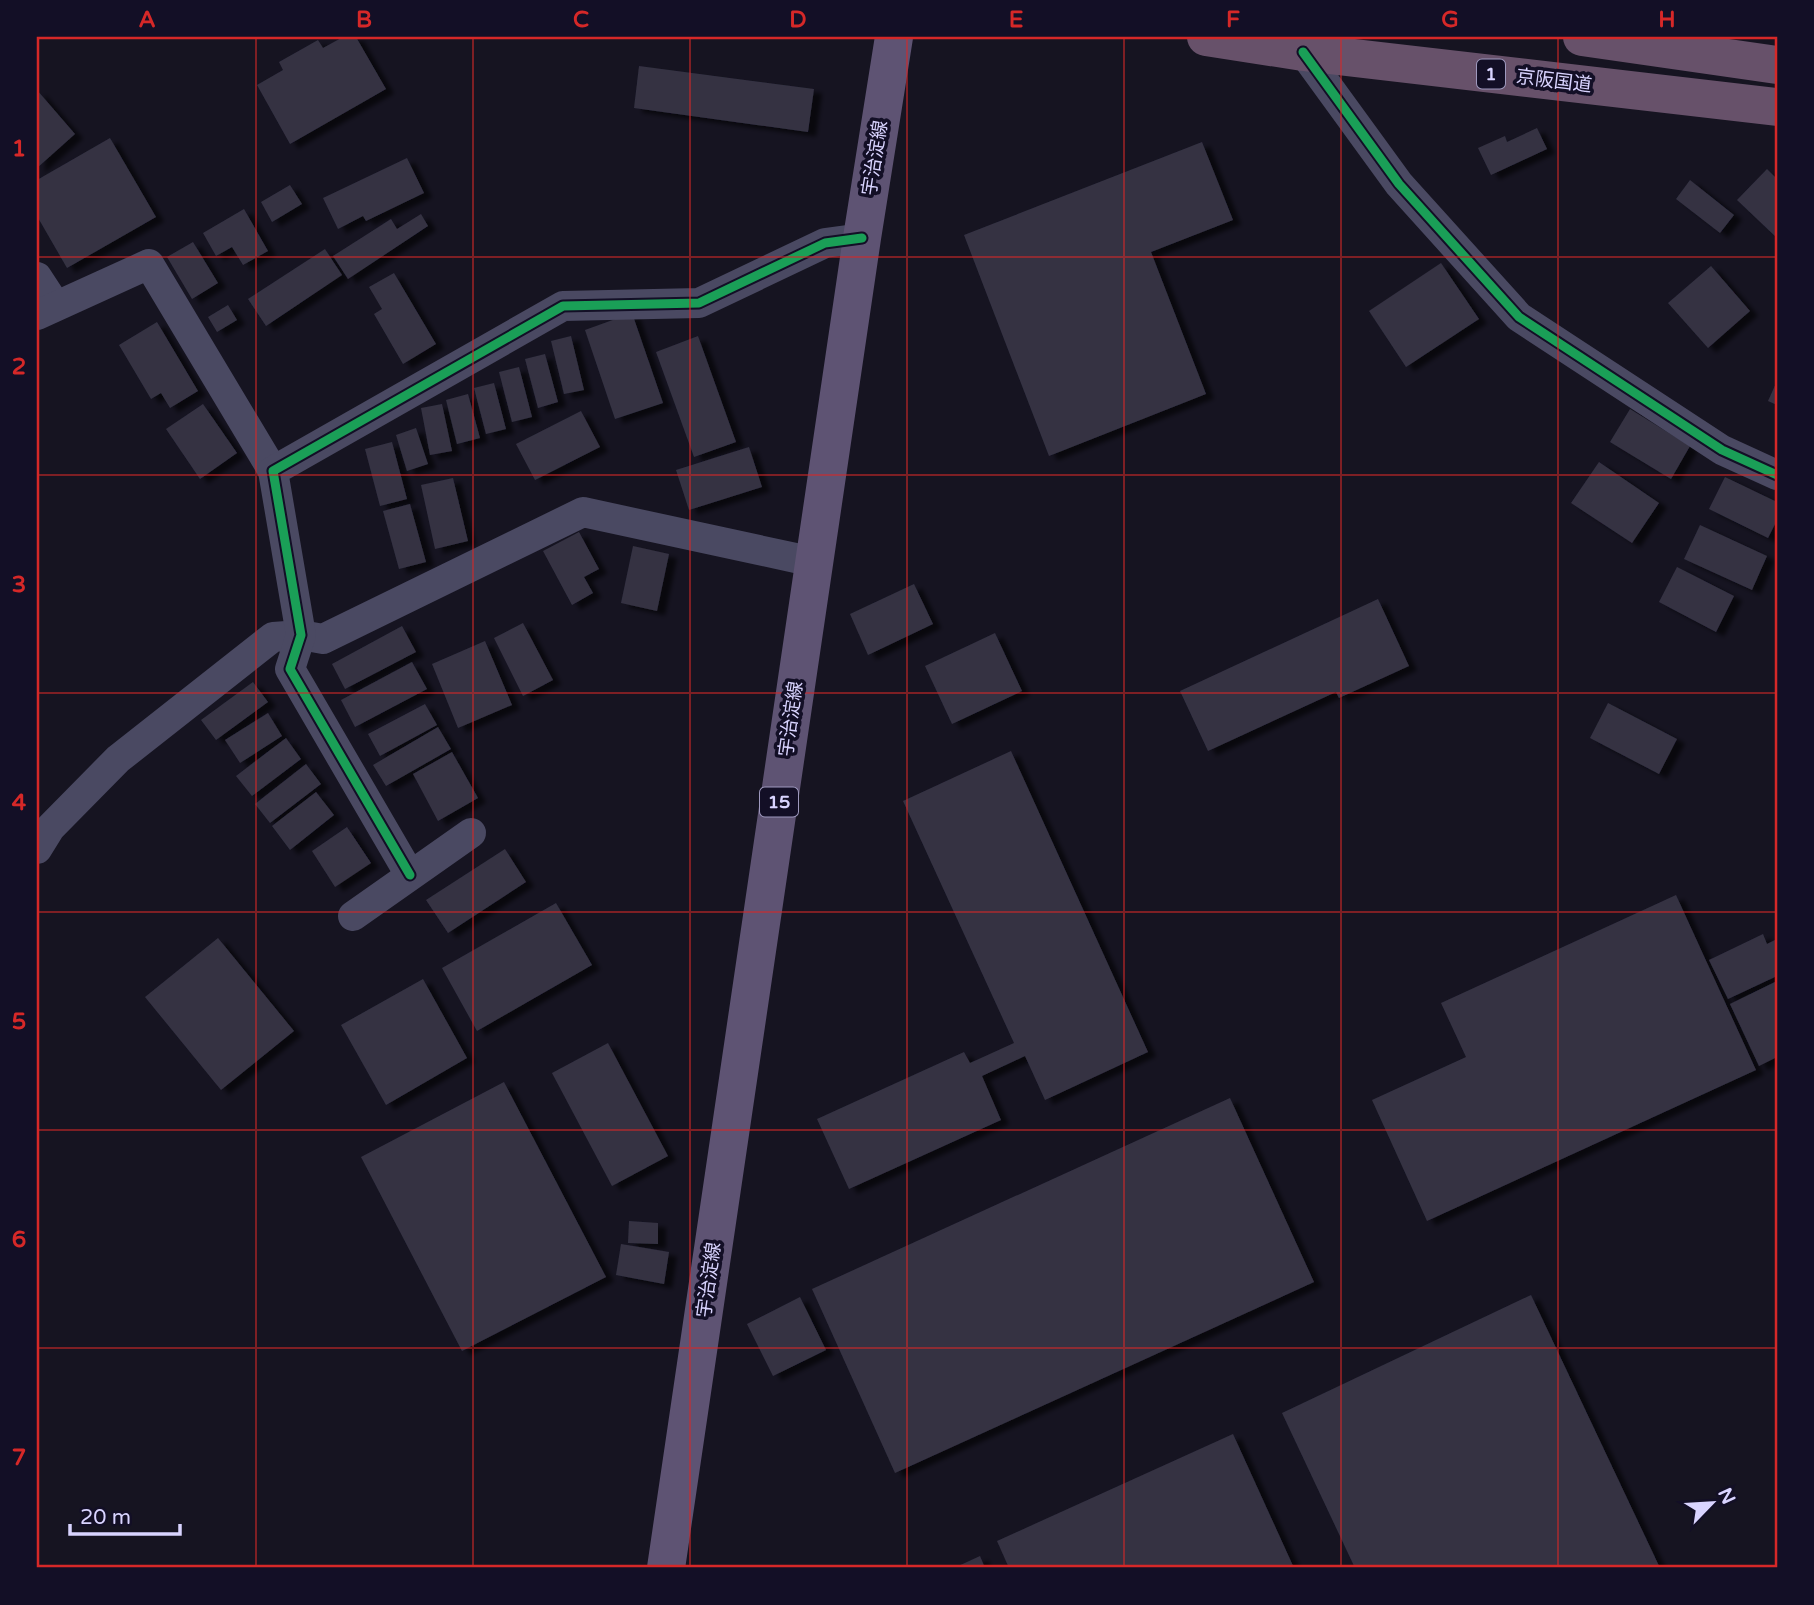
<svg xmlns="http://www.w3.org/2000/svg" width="1814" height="1605" viewBox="0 0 1814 1605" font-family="'Varela Round','Noto Sans JP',sans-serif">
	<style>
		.building { fill: #343243; filter: url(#shadow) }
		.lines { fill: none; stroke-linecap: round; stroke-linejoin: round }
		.street { stroke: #4a4962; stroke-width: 30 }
		.primary { stroke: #5e5373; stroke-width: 38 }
		.highway { stroke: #67516a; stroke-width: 38 }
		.cycleway-casing { stroke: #130f26; stroke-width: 13 }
		.cycleway { stroke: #1a9f57; stroke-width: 9 }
		.grid { fill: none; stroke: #d62828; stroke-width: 2; stroke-opacity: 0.55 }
		.labels { text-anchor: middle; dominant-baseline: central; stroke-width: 7; stroke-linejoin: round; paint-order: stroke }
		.shield { fill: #130f26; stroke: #9e99be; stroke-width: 2 }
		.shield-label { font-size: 18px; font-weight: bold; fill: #d9d4ff }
		.street-label { font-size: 19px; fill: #d9d4ff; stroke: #130f26 }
		.neatline { fill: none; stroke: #d62828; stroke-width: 2.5 }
		.grid-label { font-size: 23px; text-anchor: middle; font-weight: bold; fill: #d62828 }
	</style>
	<defs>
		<filter id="shadow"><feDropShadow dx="8" dy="4.5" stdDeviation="2" flood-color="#0009"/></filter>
	</defs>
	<rect width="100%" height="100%" fill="#161421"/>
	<!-- building -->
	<g class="building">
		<path d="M 343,37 L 356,37 L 386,89 L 290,144 L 257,85 L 283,70 L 279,62 L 318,40 L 323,48 Z"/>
		<path d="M 639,66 L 814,89 L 808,132 L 634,108 Z"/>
		<path d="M 37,90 L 75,134 L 37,168 Z"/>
		<path d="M 1537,128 L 1547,149 L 1491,175 L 1478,148 L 1505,136 L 1507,142 Z"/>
		<path d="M 110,138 L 156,217 L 67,268 L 37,216 L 37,180 Z"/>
		<path d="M 1202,142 L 1233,220 L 1151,252 L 1206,394 L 1049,456 L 964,235 Z"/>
		<path d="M 407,158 L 424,193 L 366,221 L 363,216 L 338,229 L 323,198 Z"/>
		<path d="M 1767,169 L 1777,179 L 1777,238 L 1737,200 Z"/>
		<path d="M 1690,180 L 1734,215 L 1720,233 L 1676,199 Z"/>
		<path d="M 290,185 L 302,204 L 272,222 L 261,202 Z"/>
		<path d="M 244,209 L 268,251 L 243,265 L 232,247 L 216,256 L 203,233 Z"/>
		<path d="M 421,214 L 428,226 L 348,279 L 333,256 L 391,219 L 397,229 Z"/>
		<path d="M 193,242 L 218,283 L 192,299 L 167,257 Z"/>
		<path d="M 325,249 L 342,275 L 266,326 L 248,299 Z"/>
		<path d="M 1441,263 L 1479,319 L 1406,367 L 1369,311 Z"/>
		<path d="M 1711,266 L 1750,311 L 1708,348 L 1668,303 Z"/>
		<path d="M 394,273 L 436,344 L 403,364 L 374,314 L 382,309 L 369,287 Z"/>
		<path d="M 228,305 L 237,320 L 217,332 L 208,317 Z"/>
		<path d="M 632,313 L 663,403 L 615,419 L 585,330 Z"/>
		<path d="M 157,322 L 198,391 L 170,408 L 161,393 L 151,399 L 119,345 Z"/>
		<path d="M 571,336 L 584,390 L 564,394 L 551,341 Z"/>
		<path d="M 698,336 L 736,442 L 694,457 L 656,352 Z"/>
		<path d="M 545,354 L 558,402 L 538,408 L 525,359 Z"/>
		<path d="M 519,367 L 532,417 L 512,422 L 499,372 Z"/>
		<path d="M 1777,381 L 1777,405 L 1768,401 Z"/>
		<path d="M 494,383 L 506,429 L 486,434 L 474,388 Z"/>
		<path d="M 468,394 L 480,438 L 457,444 L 446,400 Z"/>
		<path d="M 203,404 L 237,453 L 200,479 L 166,429 Z"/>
		<path d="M 442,404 L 452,451 L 430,455 L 421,408 Z"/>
		<path d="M 1630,409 L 1690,446 L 1671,479 L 1610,442 Z"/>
		<path d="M 581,411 L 600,447 L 535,480 L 516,444 Z"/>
		<path d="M 416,428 L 428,464 L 407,471 L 396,435 Z"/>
		<path d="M 392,442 L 407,499 L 380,506 L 365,449 Z"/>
		<path d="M 749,447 L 762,487 L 689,510 L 676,470 Z"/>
		<path d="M 1599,462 L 1659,503 L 1632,543 L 1571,503 Z"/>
		<path d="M 1725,477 L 1777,502 L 1777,520 L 1768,538 L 1709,509 Z"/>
		<path d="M 453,478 L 468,541 L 435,549 L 421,485 Z"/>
		<path d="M 410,504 L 426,562 L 399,569 L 383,511 Z"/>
		<path d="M 1700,525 L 1767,556 L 1752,590 L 1684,559 Z"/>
		<path d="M 579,532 L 599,569 L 584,577 L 593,593 L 572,605 L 543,551 Z"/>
		<path d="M 633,546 L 669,554 L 657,611 L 621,603 Z"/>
		<path d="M 1677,567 L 1734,596 L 1716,632 L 1659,602 Z"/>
		<path d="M 914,584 L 933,624 L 868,655 L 850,614 Z"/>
		<path d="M 1378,599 L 1409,666 L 1339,698 L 1336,692 L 1208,751 L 1180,691 Z"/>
		<path d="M 523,623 L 553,680 L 523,696 L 494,638 Z"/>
		<path d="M 402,626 L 416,652 L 345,689 L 332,664 Z"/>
		<path d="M 995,633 L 1022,691 L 952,724 L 925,666 Z"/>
		<path d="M 485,641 L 512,705 L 458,728 L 432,664 Z"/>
		<path d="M 412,662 L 427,689 L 355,727 L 341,700 Z"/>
		<path d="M 253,682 L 268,702 L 216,740 L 201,720 Z"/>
		<path d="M 1608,703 L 1677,739 L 1659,774 L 1590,738 Z"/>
		<path d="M 425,704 L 437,725 L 380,756 L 368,734 Z"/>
		<path d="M 268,713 L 282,736 L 240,763 L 225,740 Z"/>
		<path d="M 438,727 L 451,749 L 386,786 L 373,765 Z"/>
		<path d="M 286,738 L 301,759 L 252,796 L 236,776 Z"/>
		<path d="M 1011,751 L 1148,1052 L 1045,1100 L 1025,1056 L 982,1076 L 1001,1120 L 849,1189 L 817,1119 L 964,1052 L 970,1063 L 1014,1043 L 903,801 Z"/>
		<path d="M 452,752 L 478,798 L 438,821 L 413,774 Z"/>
		<path d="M 306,764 L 321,784 L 270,823 L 255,804 Z"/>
		<path d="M 316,792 L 334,815 L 290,850 L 272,826 Z"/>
		<path d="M 347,827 L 371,863 L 335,887 L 312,851 Z"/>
		<path d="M 505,849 L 526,882 L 448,933 L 426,900 Z"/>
		<path d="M 1676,895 L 1756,1070 L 1427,1221 L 1372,1100 L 1466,1057 L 1441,1003 Z"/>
		<path d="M 556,903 L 592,965 L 477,1031 L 442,968 Z"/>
		<path d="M 1763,934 L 1767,944 L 1777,939 L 1777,976 L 1728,999 L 1709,960 Z"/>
		<path d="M 218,938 L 294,1031 L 221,1090 L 145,997 Z"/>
		<path d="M 423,979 L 467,1058 L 386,1105 L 341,1025 Z"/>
		<path d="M 1777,981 L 1777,1057 L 1759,1066 L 1730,1004 Z"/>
		<path d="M 608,1043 L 668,1156 L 612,1186 L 552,1073 Z"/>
		<path d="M 504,1082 L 606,1277 L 462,1351 L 361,1157 Z"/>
		<path d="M 1230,1098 L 1314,1282 L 895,1473 L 812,1289 Z"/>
		<path d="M 629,1221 L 658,1223 L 658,1244 L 628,1243 Z"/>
		<path d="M 621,1244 L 669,1252 L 664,1284 L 616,1275 Z"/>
		<path d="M 1531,1295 L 1660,1568 L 1355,1568 L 1282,1413 Z"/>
		<path d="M 800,1297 L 826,1350 L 773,1376 L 747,1324 Z"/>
		<path d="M 1233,1434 L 1294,1568 L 1009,1568 L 997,1541 Z"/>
		<path d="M 980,1556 L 985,1568 L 954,1568 Z"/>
	</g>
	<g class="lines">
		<!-- street -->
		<g class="street">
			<path d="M 1303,52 L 1399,184 L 1519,317 L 1722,450 L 1777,475"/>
			<path d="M 37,277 L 56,306"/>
			<path d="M 37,315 L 149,264 L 273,471"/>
			<path d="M 37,849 L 50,828 L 118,759 L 273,637 L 301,635 L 323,639 L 583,512 L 814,562"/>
			<path d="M 410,875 L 290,669 L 301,635 L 273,471 L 563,306 L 699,303 L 825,243 L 862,238"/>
			<path d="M 353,916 L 471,833"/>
		</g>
		<!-- primary -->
		<path class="primary" d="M 666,1568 L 862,238 L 894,37"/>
		<!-- highway -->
		<g class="highway">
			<path d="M 1206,37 L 1303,52 L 1777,107"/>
			<path d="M 1582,37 L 1777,65"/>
		</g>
		<!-- cycleway casing -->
		<g class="cycleway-casing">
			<g id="cycleway">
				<path d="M 1303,52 L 1399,184 L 1519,317 L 1722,450 L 1777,475"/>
				<path d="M 410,875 L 290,669 L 301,635 L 273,471 L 563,306 L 699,303 L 825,243 L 862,238"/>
			</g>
		</g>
		<!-- cycleway -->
		<use href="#cycleway" class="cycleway"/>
	</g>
	<!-- grid -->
	<path class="grid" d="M 256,37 L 256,1568M 473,37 L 473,1568M 690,37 L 690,1568M 907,37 L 907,1568M 1124,37 L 1124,1568M 1341,37 L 1341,1568M 1558,37 L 1558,1568M 37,257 L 1777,257M 37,475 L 1777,475M 37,693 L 1777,693M 37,912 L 1777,912M 37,1130 L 1777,1130M 37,1348 L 1777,1348"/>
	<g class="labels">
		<!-- shield labels -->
		<g class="shield">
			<rect x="1477" y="59.5" width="28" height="29" rx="5"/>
			<rect x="760" y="787.5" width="38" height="29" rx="5"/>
		</g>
		<g class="shield-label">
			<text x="1491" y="74">1</text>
			<text x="779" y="802">15</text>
		</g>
		<!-- street labels -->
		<g class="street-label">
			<text transform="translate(1554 81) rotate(7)">京阪国道</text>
			<text transform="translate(875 158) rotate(-81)">宇治淀線</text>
			<text transform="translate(791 719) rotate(-82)">宇治淀線</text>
			<text transform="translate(709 1280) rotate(-82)">宇治淀線</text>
		</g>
	</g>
	<!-- border -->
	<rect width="1814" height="1605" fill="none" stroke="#130f26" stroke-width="77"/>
	<!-- north arrow -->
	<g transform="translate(1712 1503) rotate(65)" stroke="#130f26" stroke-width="5" paint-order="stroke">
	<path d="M0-5L12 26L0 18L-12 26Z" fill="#d9d4ff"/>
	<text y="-10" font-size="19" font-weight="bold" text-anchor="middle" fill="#d9d4ff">N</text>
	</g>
	<!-- scale -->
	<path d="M70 1524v10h110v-10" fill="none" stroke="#d9d4ff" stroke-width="3.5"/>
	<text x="80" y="1524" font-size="21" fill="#d9d4ff" stroke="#130f26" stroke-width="5" paint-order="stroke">20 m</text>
	<rect x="38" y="38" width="1738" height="1528" class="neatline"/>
	<g class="grid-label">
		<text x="147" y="27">A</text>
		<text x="364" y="27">B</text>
		<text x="581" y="27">C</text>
		<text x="798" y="27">D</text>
		<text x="1016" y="27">E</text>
		<text x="1233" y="27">F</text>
		<text x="1450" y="27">G</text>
		<text x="1667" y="27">H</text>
		<text x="19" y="156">1</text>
		<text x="19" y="374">2</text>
		<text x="19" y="592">3</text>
		<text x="19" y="810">4</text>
		<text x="19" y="1029">5</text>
		<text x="19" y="1247">6</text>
		<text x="19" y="1465">7</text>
	</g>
</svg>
